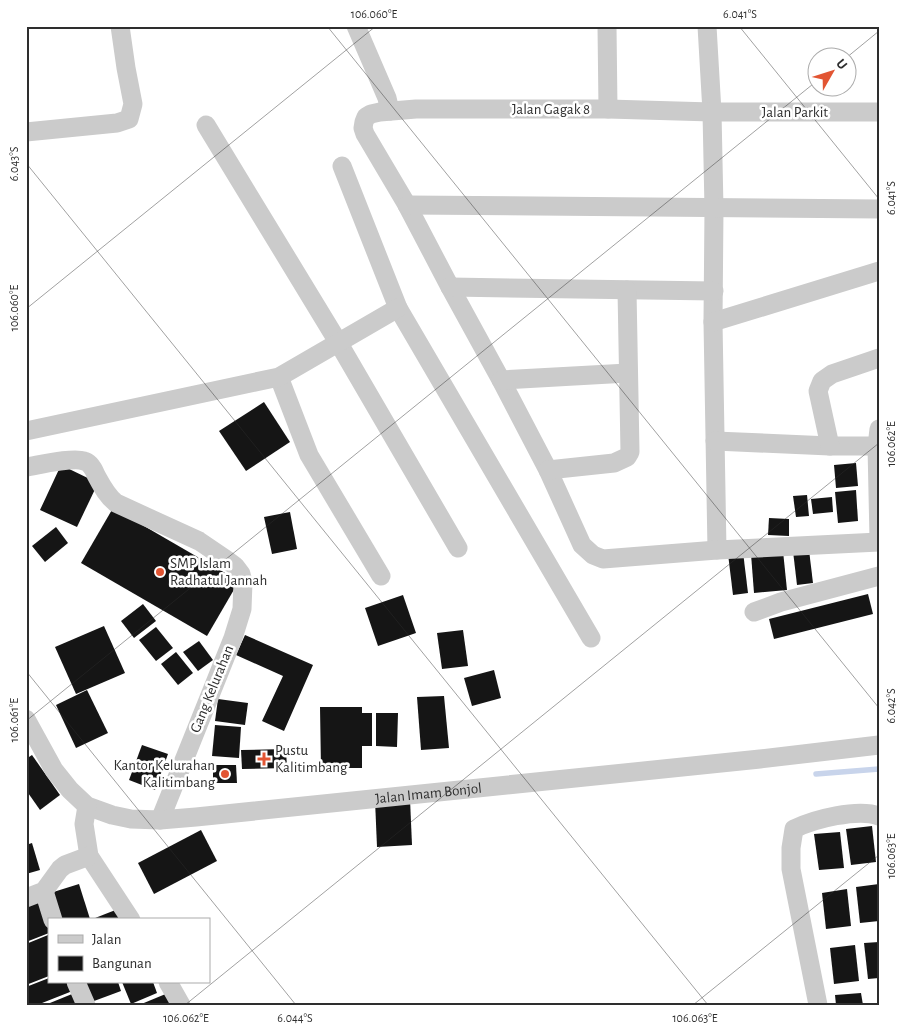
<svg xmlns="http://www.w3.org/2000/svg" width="905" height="1031" viewBox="0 0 905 1031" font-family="'Alegreya Sans',sans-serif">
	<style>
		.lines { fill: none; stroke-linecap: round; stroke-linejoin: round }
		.stream { stroke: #c8d4eb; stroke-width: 5.5 }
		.building { fill: #151515 }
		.minor { stroke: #cbcbcb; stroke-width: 19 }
		.ticks { fill: none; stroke: #2e2e2e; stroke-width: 1; stroke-opacity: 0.45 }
		.poi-dot { fill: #e25533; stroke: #fff; stroke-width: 2 }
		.labels { text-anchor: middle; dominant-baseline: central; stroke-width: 5; stroke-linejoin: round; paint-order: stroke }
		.street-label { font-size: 15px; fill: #2e2e2e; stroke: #fff }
		.poi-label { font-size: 15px; fill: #2e2e2e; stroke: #fff; text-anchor: start }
		.neatline { fill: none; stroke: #2e2e2e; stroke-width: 2 }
		.ticks-label { font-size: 12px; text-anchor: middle; fill: #2e2e2e }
	</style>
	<rect width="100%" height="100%" fill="#fff"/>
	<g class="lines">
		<!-- stream -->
		<path class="stream" d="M 816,774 L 879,769"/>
	</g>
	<!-- building -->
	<g class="building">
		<path d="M 264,402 L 290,442 L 246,471 L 219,431 Z"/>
		<path d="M 856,463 L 858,486 L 836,488 L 834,465 Z"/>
		<path d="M 61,465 L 98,483 L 77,527 L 40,510 Z"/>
		<path d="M 856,490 L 858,521 L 838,523 L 835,492 Z"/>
		<path d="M 807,495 L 809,516 L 796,517 L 793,496 Z"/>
		<path d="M 832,497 L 833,512 L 813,514 L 811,499 Z"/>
		<path d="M 113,508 L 239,581 L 207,636 L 81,563 Z"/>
		<path d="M 290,512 L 297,549 L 272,554 L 264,517 Z"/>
		<path d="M 769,518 L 789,519 L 789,536 L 768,535 Z"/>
		<path d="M 56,527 L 68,543 L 45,562 L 32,546 Z"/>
		<path d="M 809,550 L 813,583 L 797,585 L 793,551 Z"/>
		<path d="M 783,551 L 787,590 L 754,593 L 751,554 Z"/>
		<path d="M 743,552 L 748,593 L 733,595 L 728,554 Z"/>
		<path d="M 868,594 L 873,614 L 774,639 L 769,619 Z"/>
		<path d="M 403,595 L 416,633 L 378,646 L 365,608 Z"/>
		<path d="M 143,604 L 156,621 L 134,638 L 121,621 Z"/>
		<path d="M 104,626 L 125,673 L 76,694 L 55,647 Z"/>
		<path d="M 156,627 L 173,648 L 156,661 L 139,640 Z"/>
		<path d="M 463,630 L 468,666 L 442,669 L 437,633 Z"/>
		<path d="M 245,635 L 313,665 L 284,731 L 262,721 L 283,676 L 236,655 Z"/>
		<path d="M 199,641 L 213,660 L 198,671 L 183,652 Z"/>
		<path d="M 176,652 L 193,673 L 178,685 L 161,664 Z"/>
		<path d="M 494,670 L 501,698 L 472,706 L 464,678 Z"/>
		<path d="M 87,690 L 108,733 L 76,748 L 56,705 Z"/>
		<path d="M 444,696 L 449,748 L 421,750 L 417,697 Z"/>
		<path d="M 218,699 L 248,703 L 245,725 L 215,721 Z"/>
		<path d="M 320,707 L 362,707 L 362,713 L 372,713 L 372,746 L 362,746 L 362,768 L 321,768 Z"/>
		<path d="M 376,713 L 398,713 L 397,747 L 376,746 Z"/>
		<path d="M 215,725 L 241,727 L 239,758 L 212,756 Z"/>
		<path d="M 142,745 L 168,754 L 155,790 L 129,780 Z"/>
		<path d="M 286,749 L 287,768 L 242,769 L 241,750 Z"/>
		<path d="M 32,755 L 60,795 L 40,810 L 26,790 L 26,759 Z"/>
		<path d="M 213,765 L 236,765 L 237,783 L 213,783 Z"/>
		<path d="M 410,799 L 412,845 L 377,847 L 375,800 Z"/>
		<path d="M 872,826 L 876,862 L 851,865 L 846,829 Z"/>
		<path d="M 201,830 L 217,861 L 154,894 L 138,863 Z"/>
		<path d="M 840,832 L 844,868 L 819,870 L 814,834 Z"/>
		<path d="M 32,843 L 40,870 L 26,874 L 26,845 Z"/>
		<path d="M 79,884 L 90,919 L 86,920 L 55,920 L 47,894 Z"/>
		<path d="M 879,884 L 879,921 L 860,923 L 856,887 Z"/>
		<path d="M 847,889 L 851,926 L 826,929 L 822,893 Z"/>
		<path d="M 42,898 L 49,920 L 49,933 L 26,942 L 26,904 Z"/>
		<path d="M 118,909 L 122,920 L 90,920 Z"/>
		<path d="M 48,935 L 49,976 L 26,985 L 26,944 Z"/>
		<path d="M 879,942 L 879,978 L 868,979 L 864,943 Z"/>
		<path d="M 855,945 L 859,981 L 834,984 L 830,948 Z"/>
		<path d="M 49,978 L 49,982 L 72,982 L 75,990 L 37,1005 L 26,1005 L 26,987 Z"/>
		<path d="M 78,982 L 118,982 L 121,991 L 86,1004 Z"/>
		<path d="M 122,982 L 153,982 L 157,993 L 131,1004 Z"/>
		<path d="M 77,992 L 82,1005 L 45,1005 Z"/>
		<path d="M 168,993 L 173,1005 L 139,1005 Z"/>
		<path d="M 861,993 L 863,1005 L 836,1005 L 835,995 Z"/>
	</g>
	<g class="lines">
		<!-- minor -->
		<g class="minor">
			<path d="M 356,26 L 387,98 L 390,111"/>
			<path d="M 607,26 L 608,109"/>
			<path d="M 707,26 L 712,112 L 714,209 L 713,322 L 717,550"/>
			<path d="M 879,112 L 712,112 L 608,109 L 416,109 L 380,112 L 371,114 L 366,117 L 364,122 L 363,128 L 365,134 L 407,205 L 450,287 L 501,380 L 548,470 L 582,545 L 593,555 L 603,559 L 717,550 L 879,542"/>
			<path d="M 206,125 L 338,342 L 458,548"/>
			<path d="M 26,132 L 117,123 L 129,119 L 133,104 L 126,68 L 120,26"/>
			<path d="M 342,166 L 398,308 L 591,638"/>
			<path d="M 407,205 L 879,209"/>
			<path d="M 450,287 L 714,291"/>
			<path d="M 713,322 L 879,271"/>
			<path d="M 279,377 L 309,455 L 381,576"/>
			<path d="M 501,380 L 628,373"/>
			<path d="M 879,429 L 877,446 L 879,539"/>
			<path d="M 26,431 L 279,377 L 398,308"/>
			<path d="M 715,441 L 830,446 L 877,446"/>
			<path d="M 830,446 L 818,391 L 822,381 L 832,374 L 879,358"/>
			<path d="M 26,467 C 39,465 73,457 84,461 C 90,462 94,470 96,475 C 102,486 107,496 116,503 L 199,541 L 227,560 L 235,566 L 241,574 L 243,582 L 242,609 L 233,638 L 160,820"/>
			<path d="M 548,470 L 614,463 L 627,457 L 630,452 L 627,290"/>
			<path d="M 754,612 L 781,602 L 879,576"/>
			<path id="s1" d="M 26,719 L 54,770 L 70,790 L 87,806 L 112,815 L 131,819 L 160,820 L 196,817 L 760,759 L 879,745"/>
			<path d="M 87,806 L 84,824 L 89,856 L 131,920"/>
			<path d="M 44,891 L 53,920"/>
			<path d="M 26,898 L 44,891 L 60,869 L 65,865 L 89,856"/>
			<path d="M 76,982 L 86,1005"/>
			<path d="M 168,982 L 181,1005"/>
			<path d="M 818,1005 L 791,869 L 791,848 L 794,829 C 814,819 858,808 879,816"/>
		</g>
	</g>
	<!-- ticks -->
	<path class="ticks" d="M 327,26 L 879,708M 739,26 L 879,199M 846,58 L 879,31M 26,163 L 708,1005M 26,309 L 376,26M 26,671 L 296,1005M 26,721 L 818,80M 185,1005 L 879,443M 693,1005 L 879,855"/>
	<!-- markers -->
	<g class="poi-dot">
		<circle cx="160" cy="572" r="5"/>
		<path d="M261.5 751.5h5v5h5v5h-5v5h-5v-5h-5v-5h5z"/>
		<circle cx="225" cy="774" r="5"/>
	</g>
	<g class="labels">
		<!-- street labels -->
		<g class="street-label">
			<text x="551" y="109">Jalan Gagak 8</text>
			<text x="795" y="112">Jalan Parkit</text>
			<text transform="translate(212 689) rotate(-68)">Gang Kelurahan</text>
			<text stroke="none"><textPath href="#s1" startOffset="452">Jalan Imam Bonjol</textPath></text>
		</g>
		<!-- poi labels -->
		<g class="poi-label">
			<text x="170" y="563">SMP Islam<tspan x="170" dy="17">Radhatul Jannah</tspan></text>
			<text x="275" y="750">Pustu<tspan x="275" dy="17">Kalitimbang</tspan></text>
			<text x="215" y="765" text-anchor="end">Kantor Kelurahan<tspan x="215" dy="17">Kalitimbang</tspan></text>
		</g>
	</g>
	<!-- border -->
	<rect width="905" height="1031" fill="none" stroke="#ffffff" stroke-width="55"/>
	<!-- legend -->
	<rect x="48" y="918" width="162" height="65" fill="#ffffff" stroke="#ababab"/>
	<rect x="58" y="935" width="25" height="8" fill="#cbcbcb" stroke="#ababab"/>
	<text x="92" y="944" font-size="15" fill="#2e2e2e">Jalan</text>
	<rect x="58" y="956" width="25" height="15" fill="#151515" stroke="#ababab"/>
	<text x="92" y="968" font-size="15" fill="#2e2e2e">Bangunan</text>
	<!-- north arrow -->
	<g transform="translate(832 72) rotate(51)"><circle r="24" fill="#ffffff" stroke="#ababab"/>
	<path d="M0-4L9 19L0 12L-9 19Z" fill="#e25533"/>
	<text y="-8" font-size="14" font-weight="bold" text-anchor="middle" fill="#2e2e2e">U</text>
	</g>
	<rect x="28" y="28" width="850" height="976" class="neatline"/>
	<g class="ticks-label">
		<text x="374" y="18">106.060°E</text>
		<text x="740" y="18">6.041°S</text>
		<text transform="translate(14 164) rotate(-90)" y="4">6.043°S</text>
		<text transform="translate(891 198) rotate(-90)" y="4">6.041°S</text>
		<text transform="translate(14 308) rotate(-90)" y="4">106.060°E</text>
		<text transform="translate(891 444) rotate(-90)" y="4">106.062°E</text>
		<text transform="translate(891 706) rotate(-90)" y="4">6.042°S</text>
		<text transform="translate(14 720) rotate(-90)" y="4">106.061°E</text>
		<text transform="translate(891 856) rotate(-90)" y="4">106.063°E</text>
		<text x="186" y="1022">106.062°E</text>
		<text x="295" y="1022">6.044°S</text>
		<text x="695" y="1022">106.063°E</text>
	</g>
</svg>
